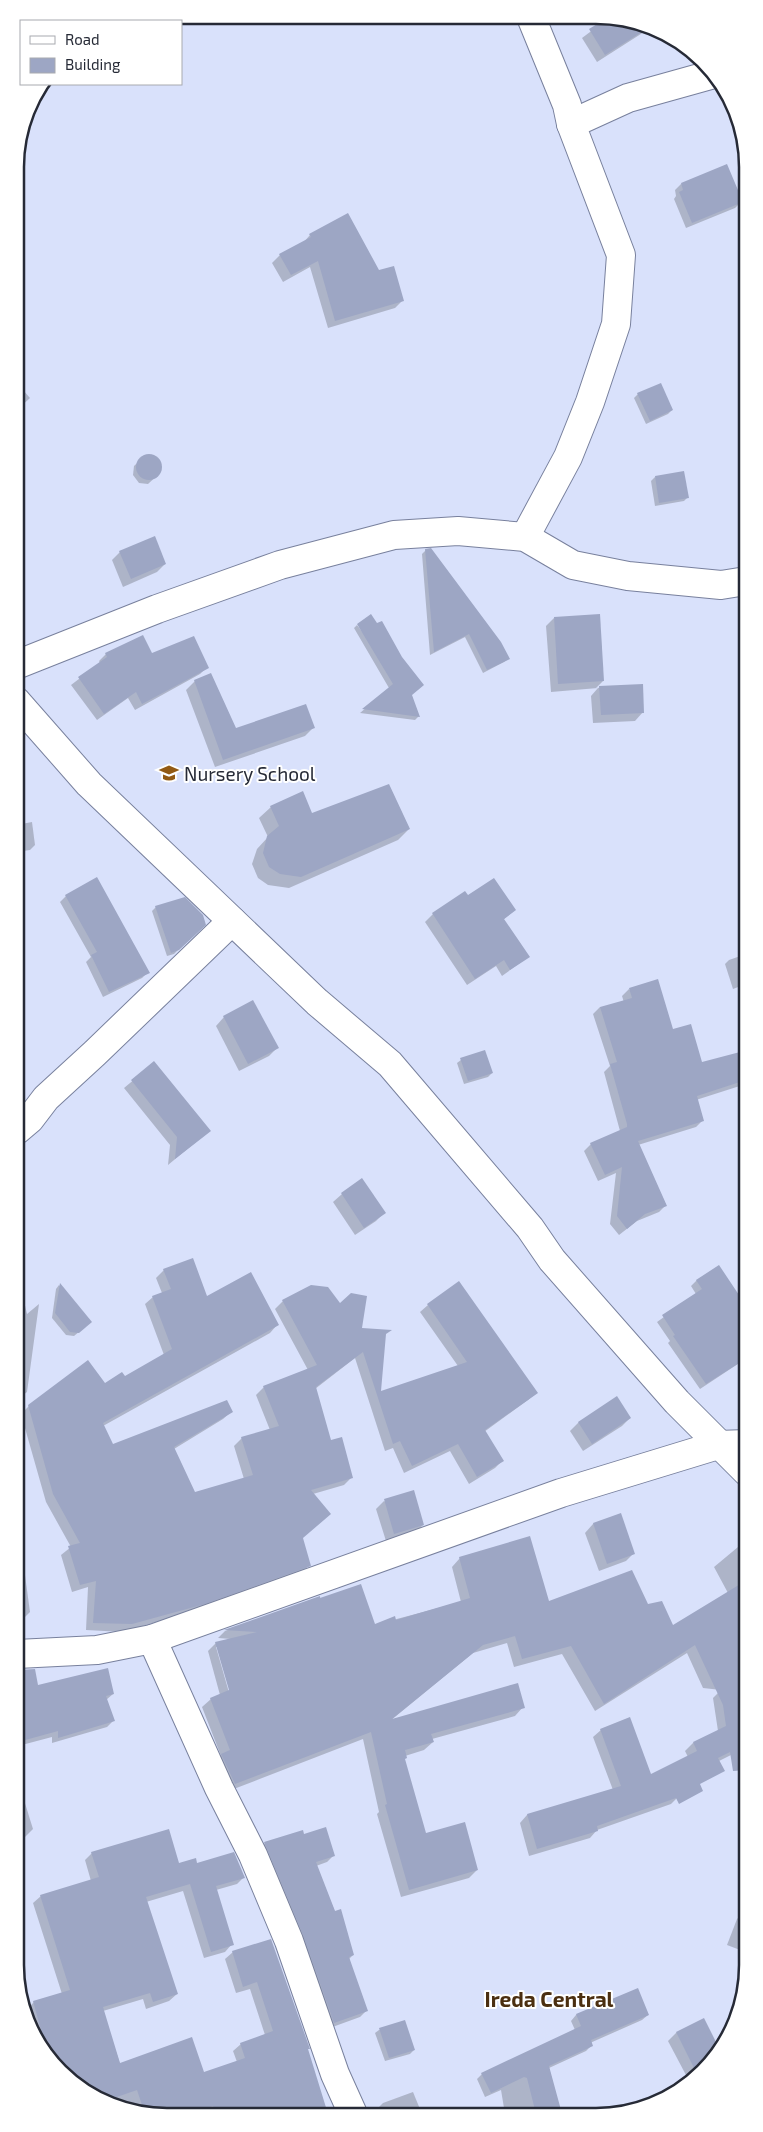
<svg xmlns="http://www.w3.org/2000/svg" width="763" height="2132" viewBox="0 0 763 2132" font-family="'Exo 2',sans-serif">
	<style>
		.shadow { fill: #0003; fill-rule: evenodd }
		.building { fill: #9da6c4 }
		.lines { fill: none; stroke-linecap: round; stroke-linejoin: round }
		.minor-casing { stroke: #78809d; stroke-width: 30 }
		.minor { stroke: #fff; stroke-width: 28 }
		.labels { text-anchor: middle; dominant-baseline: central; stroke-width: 4; stroke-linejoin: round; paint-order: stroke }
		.poi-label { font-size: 19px; fill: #262a36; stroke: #fff; text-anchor: start }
		.quarter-label { font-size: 21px; font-weight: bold; fill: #4b2f11; stroke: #fff }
		.rim { fill: none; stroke: #262a36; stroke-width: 2.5 }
	</style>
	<rect width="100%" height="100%" fill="#d9e1fb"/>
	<!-- shadow -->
	<g class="shadow">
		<path d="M 599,18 L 626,18 L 650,27 L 644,32 L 597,62 L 582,38 L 602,23 Z"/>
		<path d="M 681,184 L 742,201 L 735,208 L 686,228 L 674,199 L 676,196 L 675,190 Z"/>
		<path d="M 310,235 L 379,272 L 402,301 L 395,308 L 328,328 L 310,267 L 283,282 L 272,263 L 280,255 L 303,243 Z"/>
		<path d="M 16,382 L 30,398 L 16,411 Z"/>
		<path d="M 638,394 L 672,410 L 668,414 L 646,424 L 634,398 Z"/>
		<path d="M 146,455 L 155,457 L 161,464 L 160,473 L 148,484 L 139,483 L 133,475 L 134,466 Z"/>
		<path d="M 655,477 L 688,497 L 684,501 L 655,506 L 651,481 Z"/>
		<path d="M 426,550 L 508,659 L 504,662 L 483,673 L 465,637 L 430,655 L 422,554 Z"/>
		<path d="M 120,552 L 165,564 L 157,572 L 123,587 L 112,560 Z"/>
		<path d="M 554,618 L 603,681 L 596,688 L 641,685 L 643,712 L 635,721 L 593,723 L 591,696 L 598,688 L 551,692 L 546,626 Z"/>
		<path d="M 357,625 L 411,695 L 419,716 L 415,720 L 360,713 L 389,688 L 354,628 Z"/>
		<path d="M 143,637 L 152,655 L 207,667 L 200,674 L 135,710 L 128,698 L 97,720 L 71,685 L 100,663 L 99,661 L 106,654 Z"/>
		<path d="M 195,681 L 235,729 L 313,728 L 305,736 L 215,767 L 186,690 Z"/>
		<path d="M 271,807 L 312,815 L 409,829 L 398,840 L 289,888 L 268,885 L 258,878 L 252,864 L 257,849 L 268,837 L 259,818 Z"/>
		<path d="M 32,822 L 35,845 L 30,850 L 16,852 L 16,825 Z"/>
		<path d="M 66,896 L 148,972 L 142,978 L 103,997 L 86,962 L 91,957 L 60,902 Z"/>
		<path d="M 468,897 L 515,910 L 503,920 L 528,957 L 502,976 L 496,966 L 467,985 L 425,922 L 433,914 Z"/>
		<path d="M 156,907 L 204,924 L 174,954 L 167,956 L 152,911 Z"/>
		<path d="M 746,954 L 746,984 L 733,989 L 725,964 L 729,960 Z"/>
		<path d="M 629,989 L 672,1031 L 702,1064 L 742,1052 L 744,1028 L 746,1025 L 746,1084 L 696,1100 L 703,1120 L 696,1127 L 638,1145 L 666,1205 L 659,1212 L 637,1221 L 619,1235 L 610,1224 L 616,1173 L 598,1181 L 584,1151 L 591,1144 L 620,1131 L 604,1072 L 610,1066 L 593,1014 L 600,1007 L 626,1009 L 622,996 Z"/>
		<path d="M 224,1017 L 277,1048 L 269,1056 L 239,1071 L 216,1026 Z"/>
		<path d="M 461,1060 L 492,1073 L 488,1077 L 464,1084 L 457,1063 Z"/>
		<path d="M 154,1063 L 209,1131 L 168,1165 L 170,1145 L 124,1088 Z"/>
		<path d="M 362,1180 L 384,1213 L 376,1221 L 355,1235 L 333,1202 L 342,1194 Z"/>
		<path d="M 164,1270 L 206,1298 L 277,1325 L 270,1333 L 103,1426 L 112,1446 L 231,1412 L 223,1419 L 174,1449 L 194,1493 L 244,1479 L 234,1446 L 242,1438 L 270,1430 L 256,1395 L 264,1387 L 308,1370 L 275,1309 L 283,1301 L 360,1329 L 385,1335 L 379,1393 L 458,1366 L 420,1312 L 428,1305 L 536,1393 L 528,1400 L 484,1432 L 502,1461 L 495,1468 L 469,1484 L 450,1451 L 404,1473 L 393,1448 L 385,1451 L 355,1358 L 315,1389 L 330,1442 L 352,1477 L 344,1485 L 313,1494 L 301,1539 L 309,1565 L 302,1573 L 196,1610 L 123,1632 L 86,1630 L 88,1587 L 72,1592 L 61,1555 L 71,1547 L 46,1502 L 21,1414 L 29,1406 L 124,1378 L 164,1355 L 145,1304 L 153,1297 L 162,1293 L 156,1278 Z"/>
		<path d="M 17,1271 L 27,1314 L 39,1304 L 27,1392 L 17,1400 Z"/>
		<path d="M 697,1280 L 744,1306 L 747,1284 L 747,1358 L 700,1389 L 668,1343 L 670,1341 L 657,1322 L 696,1294 L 691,1286 Z"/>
		<path d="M 59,1285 L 91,1322 L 74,1336 L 66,1335 L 52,1318 L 56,1289 Z"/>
		<path d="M 617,1398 L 630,1418 L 622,1426 L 583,1451 L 570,1431 L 578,1423 Z"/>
		<path d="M 384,1501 L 423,1525 L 415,1533 L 386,1541 L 376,1509 Z"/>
		<path d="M 620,1515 L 634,1553 L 626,1561 L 599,1571 L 585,1533 L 593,1524 Z"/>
		<path d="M 17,1516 L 30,1612 L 23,1619 L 17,1620 Z"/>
		<path d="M 738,1547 L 747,1553 L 747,1694 L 724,1691 L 747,1701 L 747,1747 L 703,1769 L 694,1769 L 685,1751 L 693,1743 L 718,1731 L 713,1698 L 721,1690 L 703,1688 L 687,1653 L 595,1711 L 562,1654 L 514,1667 L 507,1643 L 473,1653 L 390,1721 L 523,1707 L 515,1716 L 432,1739 L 433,1742 L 424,1750 L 405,1756 L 404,1759 L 425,1835 L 477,1870 L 469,1878 L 401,1897 L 377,1814 L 379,1812 L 363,1739 L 226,1792 L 213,1764 L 221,1756 L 202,1707 L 211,1699 L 220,1695 L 208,1651 L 216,1643 L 231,1639 L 218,1638 L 225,1631 L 319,1597 L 374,1625 L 461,1602 L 452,1567 L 460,1558 L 548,1603 L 648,1605 L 673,1627 L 728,1593 L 714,1567 ZM 216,1647 L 218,1647 L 232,1696 L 230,1696 Z"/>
		<path d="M 36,1680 L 37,1687 L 113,1694 L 106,1700 L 113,1721 L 107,1727 L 52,1743 L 52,1737 L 18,1746 L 18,1684 Z"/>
		<path d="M 601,1730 L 650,1776 L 679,1796 L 671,1804 L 597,1830 L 590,1838 L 529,1856 L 520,1823 L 527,1815 L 613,1790 L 593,1737 Z"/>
		<path d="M 747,1797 L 747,1819 L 741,1803 Z"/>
		<path d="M 24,1800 L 33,1829 L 25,1837 L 18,1840 L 18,1802 Z"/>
		<path d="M 303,1835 L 333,1856 L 327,1862 L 316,1866 L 353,1955 L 349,1959 L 366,2011 L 360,2017 L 327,2029 L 258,1850 L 265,1843 Z"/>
		<path d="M 92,1853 L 178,1864 L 196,1865 L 244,1877 L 237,1884 L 216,1890 L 232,1944 L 225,1952 L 204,1958 L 183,1891 L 146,1902 L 177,1994 L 169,2001 L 146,2009 L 143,1999 L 103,2011 L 120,2064 L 203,2073 L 237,2062 L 233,2051 L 241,2044 L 265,2035 L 250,1989 L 236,1993 L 225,1959 L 233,1952 L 270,1940 L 327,2114 L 138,2114 L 99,2101 L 60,2073 L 36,2041 L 27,2009 L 34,2002 L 62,1994 L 33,1903 L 41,1896 L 91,1881 L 85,1860 Z"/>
		<path d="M 747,1909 L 748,1910 L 748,1953 L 727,1945 L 737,1919 Z"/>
		<path d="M 637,1990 L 648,2015 L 642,2020 L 590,2043 L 591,2046 L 586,2051 L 549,2068 L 561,2114 L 505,2114 L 501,2090 L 485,2097 L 477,2079 L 482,2074 L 575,2030 L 571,2021 L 576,2015 Z"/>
		<path d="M 703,2020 L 719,2051 L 710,2066 L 687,2077 L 668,2041 L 676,2033 Z"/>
		<path d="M 404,2021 L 414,2050 L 410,2054 L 385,2061 L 375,2033 L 379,2030 Z"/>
		<path d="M 413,2092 L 422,2114 L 377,2114 L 375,2111 L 383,2103 Z"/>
	</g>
	<!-- building -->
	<g class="building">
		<path d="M 607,18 L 626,18 L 650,27 L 605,55 L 589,29 Z"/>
		<path d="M 727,164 L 743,202 L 692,223 L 679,192 L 683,190 L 681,183 Z"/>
		<path d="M 348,213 L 379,270 L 394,266 L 404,301 L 335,321 L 318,261 L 291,275 L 279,254 L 311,237 L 309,234 Z"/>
		<path d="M 661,383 L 673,410 L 650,421 L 637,393 Z"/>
		<circle cx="149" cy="467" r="13"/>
		<path d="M 684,471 L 689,498 L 659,503 L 655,476 Z"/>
		<path d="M 155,536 L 166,564 L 131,579 L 119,551 Z"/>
		<path d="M 431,548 L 501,642 L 510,659 L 487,670 L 469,634 L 434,652 L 425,549 Z"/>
		<path d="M 371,614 L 377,623 L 382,621 L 402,657 L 424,685 L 412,695 L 420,717 L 362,709 L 393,684 L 357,624 Z"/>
		<path d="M 600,614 L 604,681 L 558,684 L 554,617 Z"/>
		<path d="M 143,635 L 152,653 L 194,636 L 209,668 L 142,704 L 136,692 L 104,714 L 78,677 L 107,657 L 105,653 Z"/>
		<path d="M 211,673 L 236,728 L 306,704 L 315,728 L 223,760 L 194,680 Z"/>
		<path d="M 643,684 L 644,713 L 601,715 L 599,686 Z"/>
		<path d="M 389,784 L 410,829 L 301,877 L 280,874 L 269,867 L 263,853 L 267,836 L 279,826 L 270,806 L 303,791 L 312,813 Z"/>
		<path d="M 97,877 L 150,973 L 109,992 L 91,955 L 97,952 L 65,895 Z"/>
		<path d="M 494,878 L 516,910 L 504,919 L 530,957 L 510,970 L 504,960 L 475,979 L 432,913 L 465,891 L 468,895 Z"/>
		<path d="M 185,897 L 203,915 L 206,925 L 179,950 L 171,953 L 155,906 Z"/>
		<path d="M 658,979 L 673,1029 L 691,1024 L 702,1062 L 740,1052 L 746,1072 L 746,1080 L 697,1096 L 704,1121 L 638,1141 L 667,1206 L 645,1214 L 627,1229 L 617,1216 L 622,1167 L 605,1175 L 590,1143 L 627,1127 L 627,1124 L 610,1064 L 617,1062 L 600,1007 L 632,998 L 629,988 Z"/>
		<path d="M 253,1000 L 279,1048 L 248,1064 L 223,1016 Z"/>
		<path d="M 485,1050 L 493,1073 L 468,1081 L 460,1058 Z"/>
		<path d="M 154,1061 L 211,1131 L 175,1159 L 177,1137 L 131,1080 Z"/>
		<path d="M 362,1178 L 386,1213 L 364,1228 L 341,1193 Z"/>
		<path d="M 193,1258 L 207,1296 L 251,1272 L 279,1325 L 103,1423 L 113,1444 L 227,1400 L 233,1412 L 174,1447 L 195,1492 L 253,1475 L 241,1437 L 279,1426 L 263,1386 L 317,1365 L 282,1300 L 311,1285 L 328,1287 L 340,1303 L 351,1293 L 367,1296 L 362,1328 L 392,1330 L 386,1334 L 381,1391 L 467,1362 L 427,1304 L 459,1281 L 538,1393 L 485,1430 L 504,1461 L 477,1477 L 458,1444 L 412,1466 L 400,1441 L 393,1444 L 363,1352 L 316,1387 L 331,1440 L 342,1437 L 353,1478 L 311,1490 L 331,1514 L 303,1538 L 311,1566 L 205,1604 L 132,1624 L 93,1623 L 96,1581 L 80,1585 L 68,1546 L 80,1543 L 53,1494 L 28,1405 L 88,1360 L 105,1383 L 122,1372 L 125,1376 L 172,1349 L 152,1296 L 171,1289 L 163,1269 Z"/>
		<path d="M 719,1265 L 747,1307 L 747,1358 L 706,1384 L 673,1336 L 675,1335 L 662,1315 L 702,1289 L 696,1280 Z"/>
		<path d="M 60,1283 L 92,1322 L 79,1333 L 70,1332 L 55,1313 Z"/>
		<path d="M 617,1396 L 631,1418 L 592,1444 L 578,1422 Z"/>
		<path d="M 414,1490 L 424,1525 L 394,1534 L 384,1499 Z"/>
		<path d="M 621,1513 L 635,1554 L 607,1564 L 593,1523 Z"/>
		<path d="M 530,1536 L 549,1601 L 632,1570 L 648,1604 L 662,1601 L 673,1625 L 747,1580 L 747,1770 L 733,1771 L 730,1752 L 718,1758 L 725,1771 L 700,1784 L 703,1791 L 679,1804 L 676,1798 L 597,1826 L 598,1831 L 537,1849 L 527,1814 L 621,1786 L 600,1729 L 630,1717 L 651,1774 L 697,1751 L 693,1742 L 726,1726 L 723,1705 L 695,1645 L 604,1704 L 571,1646 L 522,1659 L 515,1636 L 483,1645 L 392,1719 L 518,1683 L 525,1708 L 431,1734 L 434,1742 L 405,1750 L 407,1758 L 405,1759 L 426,1833 L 465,1822 L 478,1870 L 409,1890 L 385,1805 L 387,1804 L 371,1732 L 235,1784 L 221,1754 L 230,1750 L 210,1698 L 229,1690 L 215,1642 L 257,1632 L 224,1630 L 320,1596 L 320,1598 L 361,1584 L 375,1624 L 395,1616 L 396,1620 L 470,1598 L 459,1557 Z"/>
		<path d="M 108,1668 L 114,1694 L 106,1696 L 115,1721 L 58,1738 L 58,1731 L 18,1742 L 18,1670 L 35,1669 L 38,1685 Z"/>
		<path d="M 326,1827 L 335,1856 L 316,1862 L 335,1911 L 341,1909 L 354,1955 L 349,1957 L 368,2011 L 334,2023 L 303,1935 L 264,1842 L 303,1830 L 304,1834 Z"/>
		<path d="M 169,1829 L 179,1863 L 196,1858 L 197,1863 L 234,1852 L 245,1878 L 216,1886 L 234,1945 L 211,1952 L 190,1884 L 146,1897 L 178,1994 L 153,2002 L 150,1993 L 103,2007 L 120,2063 L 192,2037 L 204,2072 L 245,2058 L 240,2043 L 273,2031 L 257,1982 L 243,1987 L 232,1951 L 271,1939 L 310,2049 L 308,2049 L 328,2114 L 216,2114 L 213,2106 L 189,2114 L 145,2114 L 137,2090 L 102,2102 L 60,2073 L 49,2059 L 33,2001 L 70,1990 L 40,1895 L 99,1877 L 91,1852 Z"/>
		<path d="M 638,1988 L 649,2015 L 591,2040 L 593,2046 L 549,2066 L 561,2110 L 536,2114 L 527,2078 L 524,2077 L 491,2093 L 481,2073 L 581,2026 L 576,2014 Z"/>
		<path d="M 704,2018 L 720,2050 L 713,2061 L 695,2070 L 676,2032 Z"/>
		<path d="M 405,2020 L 415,2050 L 389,2058 L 379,2028 Z"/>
	</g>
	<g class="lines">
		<!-- minor casing -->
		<g class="minor-casing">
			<g id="minor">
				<path d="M 531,17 L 567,105 L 571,124"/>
				<path d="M 525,537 L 568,457 L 590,402 L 616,324 L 621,255 L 571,124 L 628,98 L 714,74"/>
				<path d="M 16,665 L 157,609 L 280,565 L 394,535 L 458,531 L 525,537 L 573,565 L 628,576 L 721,585 L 746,581"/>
				<path d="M 16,701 L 89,784 L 317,1002 L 390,1064 L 530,1228 L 552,1260 L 677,1402 L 747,1472"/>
				<path d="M 17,1130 L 30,1119 L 46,1098 L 95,1053 L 232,921"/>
				<path d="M 152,1639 L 219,1788 L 253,1855 L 289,1941 L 335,2074 L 353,2114"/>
				<path d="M 17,1654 L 97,1650 L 152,1639 L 561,1493 L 718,1445 L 747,1444"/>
			</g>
		</g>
		<!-- minor -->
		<use href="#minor" class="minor"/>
	</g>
	<!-- icons -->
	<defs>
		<g id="school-bare" transform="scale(1.5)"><path d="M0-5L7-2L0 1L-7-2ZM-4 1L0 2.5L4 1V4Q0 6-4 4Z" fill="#925a14" stroke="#fff" stroke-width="2.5" paint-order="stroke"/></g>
	</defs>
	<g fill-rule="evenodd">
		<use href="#school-bare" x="169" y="773"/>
	</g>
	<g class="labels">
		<!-- poi labels -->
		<g class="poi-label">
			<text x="184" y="773">Nursery School</text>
		</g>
		<!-- quarter labels -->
		<g class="quarter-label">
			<text x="549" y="1998">Ireda Central</text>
		</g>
	</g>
	<!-- crop -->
	<path d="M0 0H763V2132H0ZM167 24H596A143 143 0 0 1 739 167V1965A143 143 0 0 1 596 2108H167A143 143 0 0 1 24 1965V167A143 143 0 0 1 167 24Z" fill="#fff" fill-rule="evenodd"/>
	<path class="rim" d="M167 24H596A143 143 0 0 1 739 167V1965A143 143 0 0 1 596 2108H167A143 143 0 0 1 24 1965V167A143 143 0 0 1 167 24Z"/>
	<!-- legend -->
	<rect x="20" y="20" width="162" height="65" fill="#ffffff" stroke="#a8aaaf"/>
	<rect x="30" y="36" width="25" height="8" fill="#ffffff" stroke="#a8aaaf"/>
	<text x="65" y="45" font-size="15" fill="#262a36">Road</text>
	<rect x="30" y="58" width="25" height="15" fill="#9da6c4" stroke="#a8aaaf"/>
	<text x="65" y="70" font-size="15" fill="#262a36">Building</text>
</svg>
